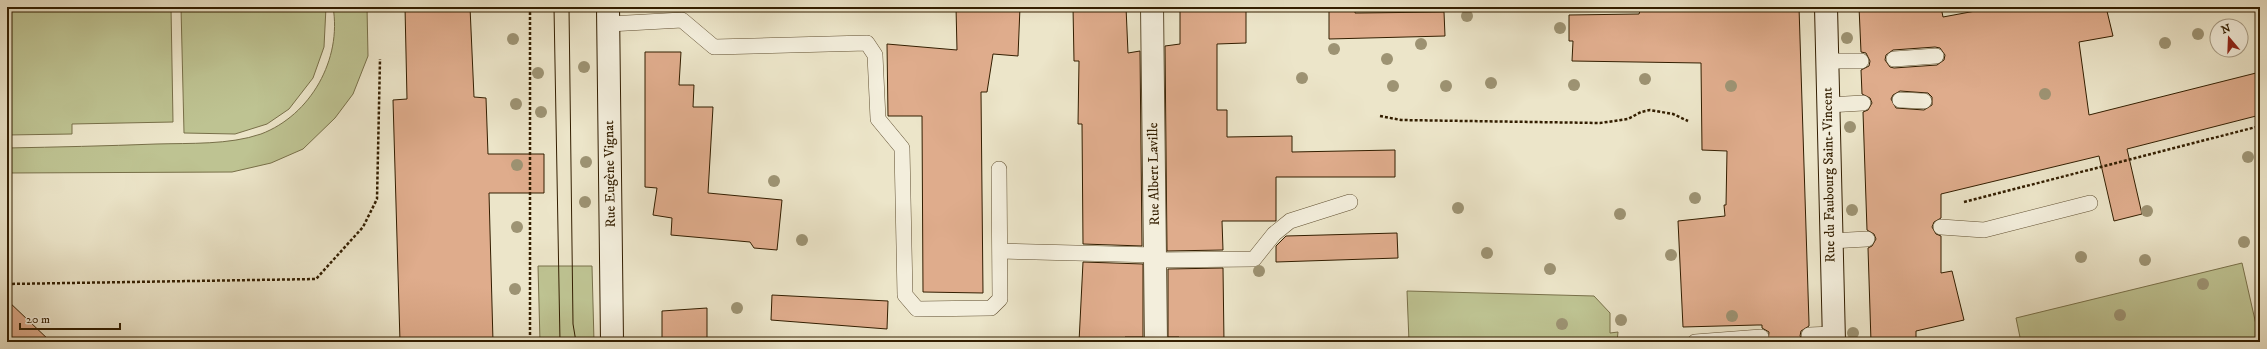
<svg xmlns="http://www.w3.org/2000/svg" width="2267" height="349" viewBox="0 0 2267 349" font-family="'IM FELL DW Pica',serif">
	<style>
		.green { fill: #bec392; stroke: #787049 }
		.building { fill: #dfac8c; stroke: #331e00; fill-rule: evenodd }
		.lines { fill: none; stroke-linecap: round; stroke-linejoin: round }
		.lane-casing { stroke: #615032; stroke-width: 16 }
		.street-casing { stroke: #615032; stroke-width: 24 }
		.secondary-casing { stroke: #331e00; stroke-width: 24 }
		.path { stroke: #331e00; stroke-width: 2.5; stroke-dasharray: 3 2; stroke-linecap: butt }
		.lane { stroke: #f3eedc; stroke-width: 15 }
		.street { stroke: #f3eedc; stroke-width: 22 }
		.secondary { stroke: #f3eedc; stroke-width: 22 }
		.tram { stroke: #331e00; stroke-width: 1 }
		.tree { fill: #9d9373 }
		.labels { text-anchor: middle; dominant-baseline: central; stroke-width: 3; stroke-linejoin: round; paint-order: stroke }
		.street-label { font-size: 14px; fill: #331e00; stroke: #f3eedc }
	</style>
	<rect width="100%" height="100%" fill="#ece5c9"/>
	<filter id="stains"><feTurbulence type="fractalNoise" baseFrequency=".005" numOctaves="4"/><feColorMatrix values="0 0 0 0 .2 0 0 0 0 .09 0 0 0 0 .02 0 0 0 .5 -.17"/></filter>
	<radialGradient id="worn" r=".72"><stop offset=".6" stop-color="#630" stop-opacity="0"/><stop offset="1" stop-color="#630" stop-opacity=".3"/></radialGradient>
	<!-- green -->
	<g class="green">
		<path d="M 7,7 L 171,7 L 173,122 L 72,124 L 72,134 L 7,135 Z"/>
		<path d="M 181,7 L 326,7 L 324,47 L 313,78 L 289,109 L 267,124 L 235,134 L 184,133 Z"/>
		<path d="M 333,7 L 367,7 L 368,56 L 353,94 L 335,118 L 303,149 L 271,163 L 232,172 L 7,173 L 7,148 C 57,147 106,146 156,144 C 190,143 229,145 261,134 C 311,115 342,59 333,7 Z"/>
		<path d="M 2242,263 L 2260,342 L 2021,342 L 2016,318 Z"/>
		<path d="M 538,266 L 592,266 L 594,342 L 540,342 Z"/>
		<path d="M 1407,291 L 1594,296 L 1610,313 L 1610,333 L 1618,332 L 1617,342 L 1409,342 Z"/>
	</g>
	<!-- building -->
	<g class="building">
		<path d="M 405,7 L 470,7 L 474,97 L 486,98 L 488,154 L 544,154 L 544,193 L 489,193 L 493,342 L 400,342 L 393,100 L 407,99 Z"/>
		<path d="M 956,7 L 1020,7 L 1018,56 L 993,54 L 987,92 L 981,92 L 983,293 L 923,292 L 922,116 L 888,116 L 887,44 L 957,50 Z"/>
		<path d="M 1073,7 L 1126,7 L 1128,53 L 1140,51 L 1142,246 L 1083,244 L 1082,124 L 1078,124 L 1079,61 L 1074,61 Z"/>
		<path d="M 1180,7 L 1246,7 L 1246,43 L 1217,44 L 1217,110 L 1227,110 L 1227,137 L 1292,136 L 1292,152 L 1395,150 L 1395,177 L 1276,177 L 1276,221 L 1222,221 L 1223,250 L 1167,251 L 1165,46 L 1180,44 Z"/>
		<path d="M 1329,7 L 1355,7 L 1355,13 L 1444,12 L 1445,36 L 1329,39 Z"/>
		<path d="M 1746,7 L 1799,7 L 1809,323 L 1809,326 L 1801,331 L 1800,336 L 1804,342 L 1768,342 L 1769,332 L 1762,328 L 1762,325 L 1757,325 L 1683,327 L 1678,221 L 1725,216 L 1724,205 L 1726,205 L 1727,151 L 1702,150 L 1701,63 L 1572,61 L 1573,41 L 1569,41 L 1569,15 L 1639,14 L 1640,11 L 1746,11 Z"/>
		<path d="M 1859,7 L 1941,7 L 1943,17 L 1997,7 L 2106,7 L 2113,36 L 2079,42 L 2089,115 L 2260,72 L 2260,115 L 2127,149 L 2142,214 L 2114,221 L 2099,156 L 1941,194 L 1941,218 L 1934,222 L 1932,227 L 1936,234 L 1941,236 L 1941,273 L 1952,271 L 1964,320 L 1916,331 L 1916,342 L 1871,342 L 1868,248 L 1872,246 L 1876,239 L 1874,234 L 1867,230 L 1863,112 L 1868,110 L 1872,103 L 1870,98 L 1862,94 L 1861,70 L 1869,66 L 1870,61 L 1866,53 L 1861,52 ZM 1935,47 L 1940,48 L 1945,55 L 1944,60 L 1937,65 L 1894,68 L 1890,67 L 1885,60 L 1886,55 L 1893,50 ZM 1900,91 L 1928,93 L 1932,97 L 1932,105 L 1924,110 L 1896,108 L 1891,99 L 1893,95 Z"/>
		<path d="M 645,52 L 681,52 L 679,85 L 694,85 L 693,107 L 713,107 L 708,193 L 782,200 L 777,250 L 754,248 L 750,242 L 671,235 L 672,218 L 653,215 L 657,188 L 645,187 Z"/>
		<path d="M 1397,233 L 1398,258 L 1276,262 L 1276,246 L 1286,236 Z"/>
		<path d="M 1083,262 L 1143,264 L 1143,337 L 1125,337 L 1125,342 L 1079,342 Z"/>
		<path d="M 1223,268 L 1224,342 L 1179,342 L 1179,337 L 1168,337 L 1168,269 Z"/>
		<path d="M 772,295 L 888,301 L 887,329 L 771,320 Z"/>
		<path d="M 7,300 L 51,342 L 7,342 Z"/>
		<path d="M 707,308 L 707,342 L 662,342 L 662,311 Z"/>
	</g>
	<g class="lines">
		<!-- lane casing -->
		<g class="lane-casing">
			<g id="lane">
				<path d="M 609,24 L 682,20 L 714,47 L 867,43 L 875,55 L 878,119 L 902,148 L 905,295 L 917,309 L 991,308 L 1000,299 L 999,169"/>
				<path d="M 1894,59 L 1936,56"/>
				<path d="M 1826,61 L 1861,61"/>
				<path d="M 1900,100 L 1924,101"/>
				<path d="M 1828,105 L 1863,103"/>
				<path d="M 1941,227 L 1984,230 L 2090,203"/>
				<path d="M 1830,241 L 1867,239"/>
				<path d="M 1001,251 L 1155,255"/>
				<path d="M 1155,260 L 1254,259 L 1274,234 L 1290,221 L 1350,202"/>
				<path d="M 1809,335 L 1833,334"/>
				<path d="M 1695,342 L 1761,337"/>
			</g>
		</g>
		<!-- street casing -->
		<g class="street-casing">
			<path id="street" d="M 1152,7 L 1156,342"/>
		</g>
		<!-- secondary casing -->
		<g class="secondary-casing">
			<g id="secondary">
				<path d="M 608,7 L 612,342"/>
				<path d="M 1826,7 L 1834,342"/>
			</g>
		</g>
		<!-- path -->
		<g class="path">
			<path d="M 530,7 L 530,342"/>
			<path d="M 1380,116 L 1401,120 L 1600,123 L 1628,119 L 1641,112 L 1650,110 L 1673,114 L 1688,121"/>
			<path d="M 1964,202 L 2260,126"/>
			<path d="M 7,284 L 316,279 L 363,227 L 377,199 L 380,59"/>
		</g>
		<!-- lane -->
		<use href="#lane" class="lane"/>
		<!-- street -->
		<use href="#street" class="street"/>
		<!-- secondary -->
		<use href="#secondary" class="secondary"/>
		<!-- tram -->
		<g class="tram">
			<path d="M 554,7 L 560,342"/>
			<path d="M 569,7 L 573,324 L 576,342"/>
		</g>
	</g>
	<!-- trees -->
	<g class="tree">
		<circle cx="1467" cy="16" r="6"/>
		<circle cx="1560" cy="28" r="6"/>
		<circle cx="2198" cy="34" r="6"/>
		<circle cx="1847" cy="38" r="6"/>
		<circle cx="513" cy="39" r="6"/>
		<circle cx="2165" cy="43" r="6"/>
		<circle cx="1421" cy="44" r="6"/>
		<circle cx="1334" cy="49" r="6"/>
		<circle cx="1387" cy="59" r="6"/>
		<circle cx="584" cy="67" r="6"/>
		<circle cx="538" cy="73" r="6"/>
		<circle cx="1302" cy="78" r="6"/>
		<circle cx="1645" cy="79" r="6"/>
		<circle cx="1491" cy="83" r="6"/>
		<circle cx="1574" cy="85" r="6"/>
		<circle cx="1393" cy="86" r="6"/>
		<circle cx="1446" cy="86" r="6"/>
		<circle cx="1731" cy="86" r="6"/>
		<circle cx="2045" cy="94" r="6"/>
		<circle cx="516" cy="104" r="6"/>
		<circle cx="541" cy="112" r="6"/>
		<circle cx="1850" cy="127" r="6"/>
		<circle cx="2248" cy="157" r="6"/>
		<circle cx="586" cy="162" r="6"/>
		<circle cx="517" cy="165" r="6"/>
		<circle cx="774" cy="181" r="6"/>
		<circle cx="1695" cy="198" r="6"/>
		<circle cx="585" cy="202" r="6"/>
		<circle cx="1458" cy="208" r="6"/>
		<circle cx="1852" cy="210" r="6"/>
		<circle cx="2147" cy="211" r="6"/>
		<circle cx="1620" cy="214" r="6"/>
		<circle cx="517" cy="227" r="6"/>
		<circle cx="802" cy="240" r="6"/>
		<circle cx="2244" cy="242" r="6"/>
		<circle cx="1487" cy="253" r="6"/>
		<circle cx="1671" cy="255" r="6"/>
		<circle cx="2081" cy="257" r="6"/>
		<circle cx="2145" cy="260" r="6"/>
		<circle cx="1550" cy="269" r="6"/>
		<circle cx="1259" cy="271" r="6"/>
		<circle cx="2203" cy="284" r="6"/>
		<circle cx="515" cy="289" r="6"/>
		<circle cx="737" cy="308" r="6"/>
		<circle cx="2120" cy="315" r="6"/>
		<circle cx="1732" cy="316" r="6"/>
		<circle cx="1621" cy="320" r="6"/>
		<circle cx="1562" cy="324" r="6"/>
		<circle cx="1853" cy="333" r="6"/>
	</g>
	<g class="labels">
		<!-- street labels -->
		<g class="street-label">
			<text transform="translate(610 174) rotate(-91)">Rue Eugène Vignat</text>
			<text transform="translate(1154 174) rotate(-91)">Rue Albert Laville</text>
			<text transform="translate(1829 175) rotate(-91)">Rue du Faubourg Saint-Vincent</text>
		</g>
	</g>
	<!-- margin -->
	<rect width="2267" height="349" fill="none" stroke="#ece5c9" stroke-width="24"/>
	<rect x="8" y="8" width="2251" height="333" fill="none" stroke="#331e00" stroke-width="2"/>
	<rect x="12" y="12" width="2243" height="325" fill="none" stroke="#331e00"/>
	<!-- north arrow -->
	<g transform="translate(2229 38) rotate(341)"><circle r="19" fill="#f3eedc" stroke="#a69b84"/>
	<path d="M0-3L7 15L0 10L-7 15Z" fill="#8f2418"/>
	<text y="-6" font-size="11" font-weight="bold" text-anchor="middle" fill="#331e00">N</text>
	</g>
	<!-- scale -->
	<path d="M20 323v6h100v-6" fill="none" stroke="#331e00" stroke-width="2"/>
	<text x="26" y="323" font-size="12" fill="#331e00" stroke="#f3eedc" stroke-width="3" paint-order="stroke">20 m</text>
	<rect width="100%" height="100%" filter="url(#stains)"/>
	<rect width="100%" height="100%" fill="url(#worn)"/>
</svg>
